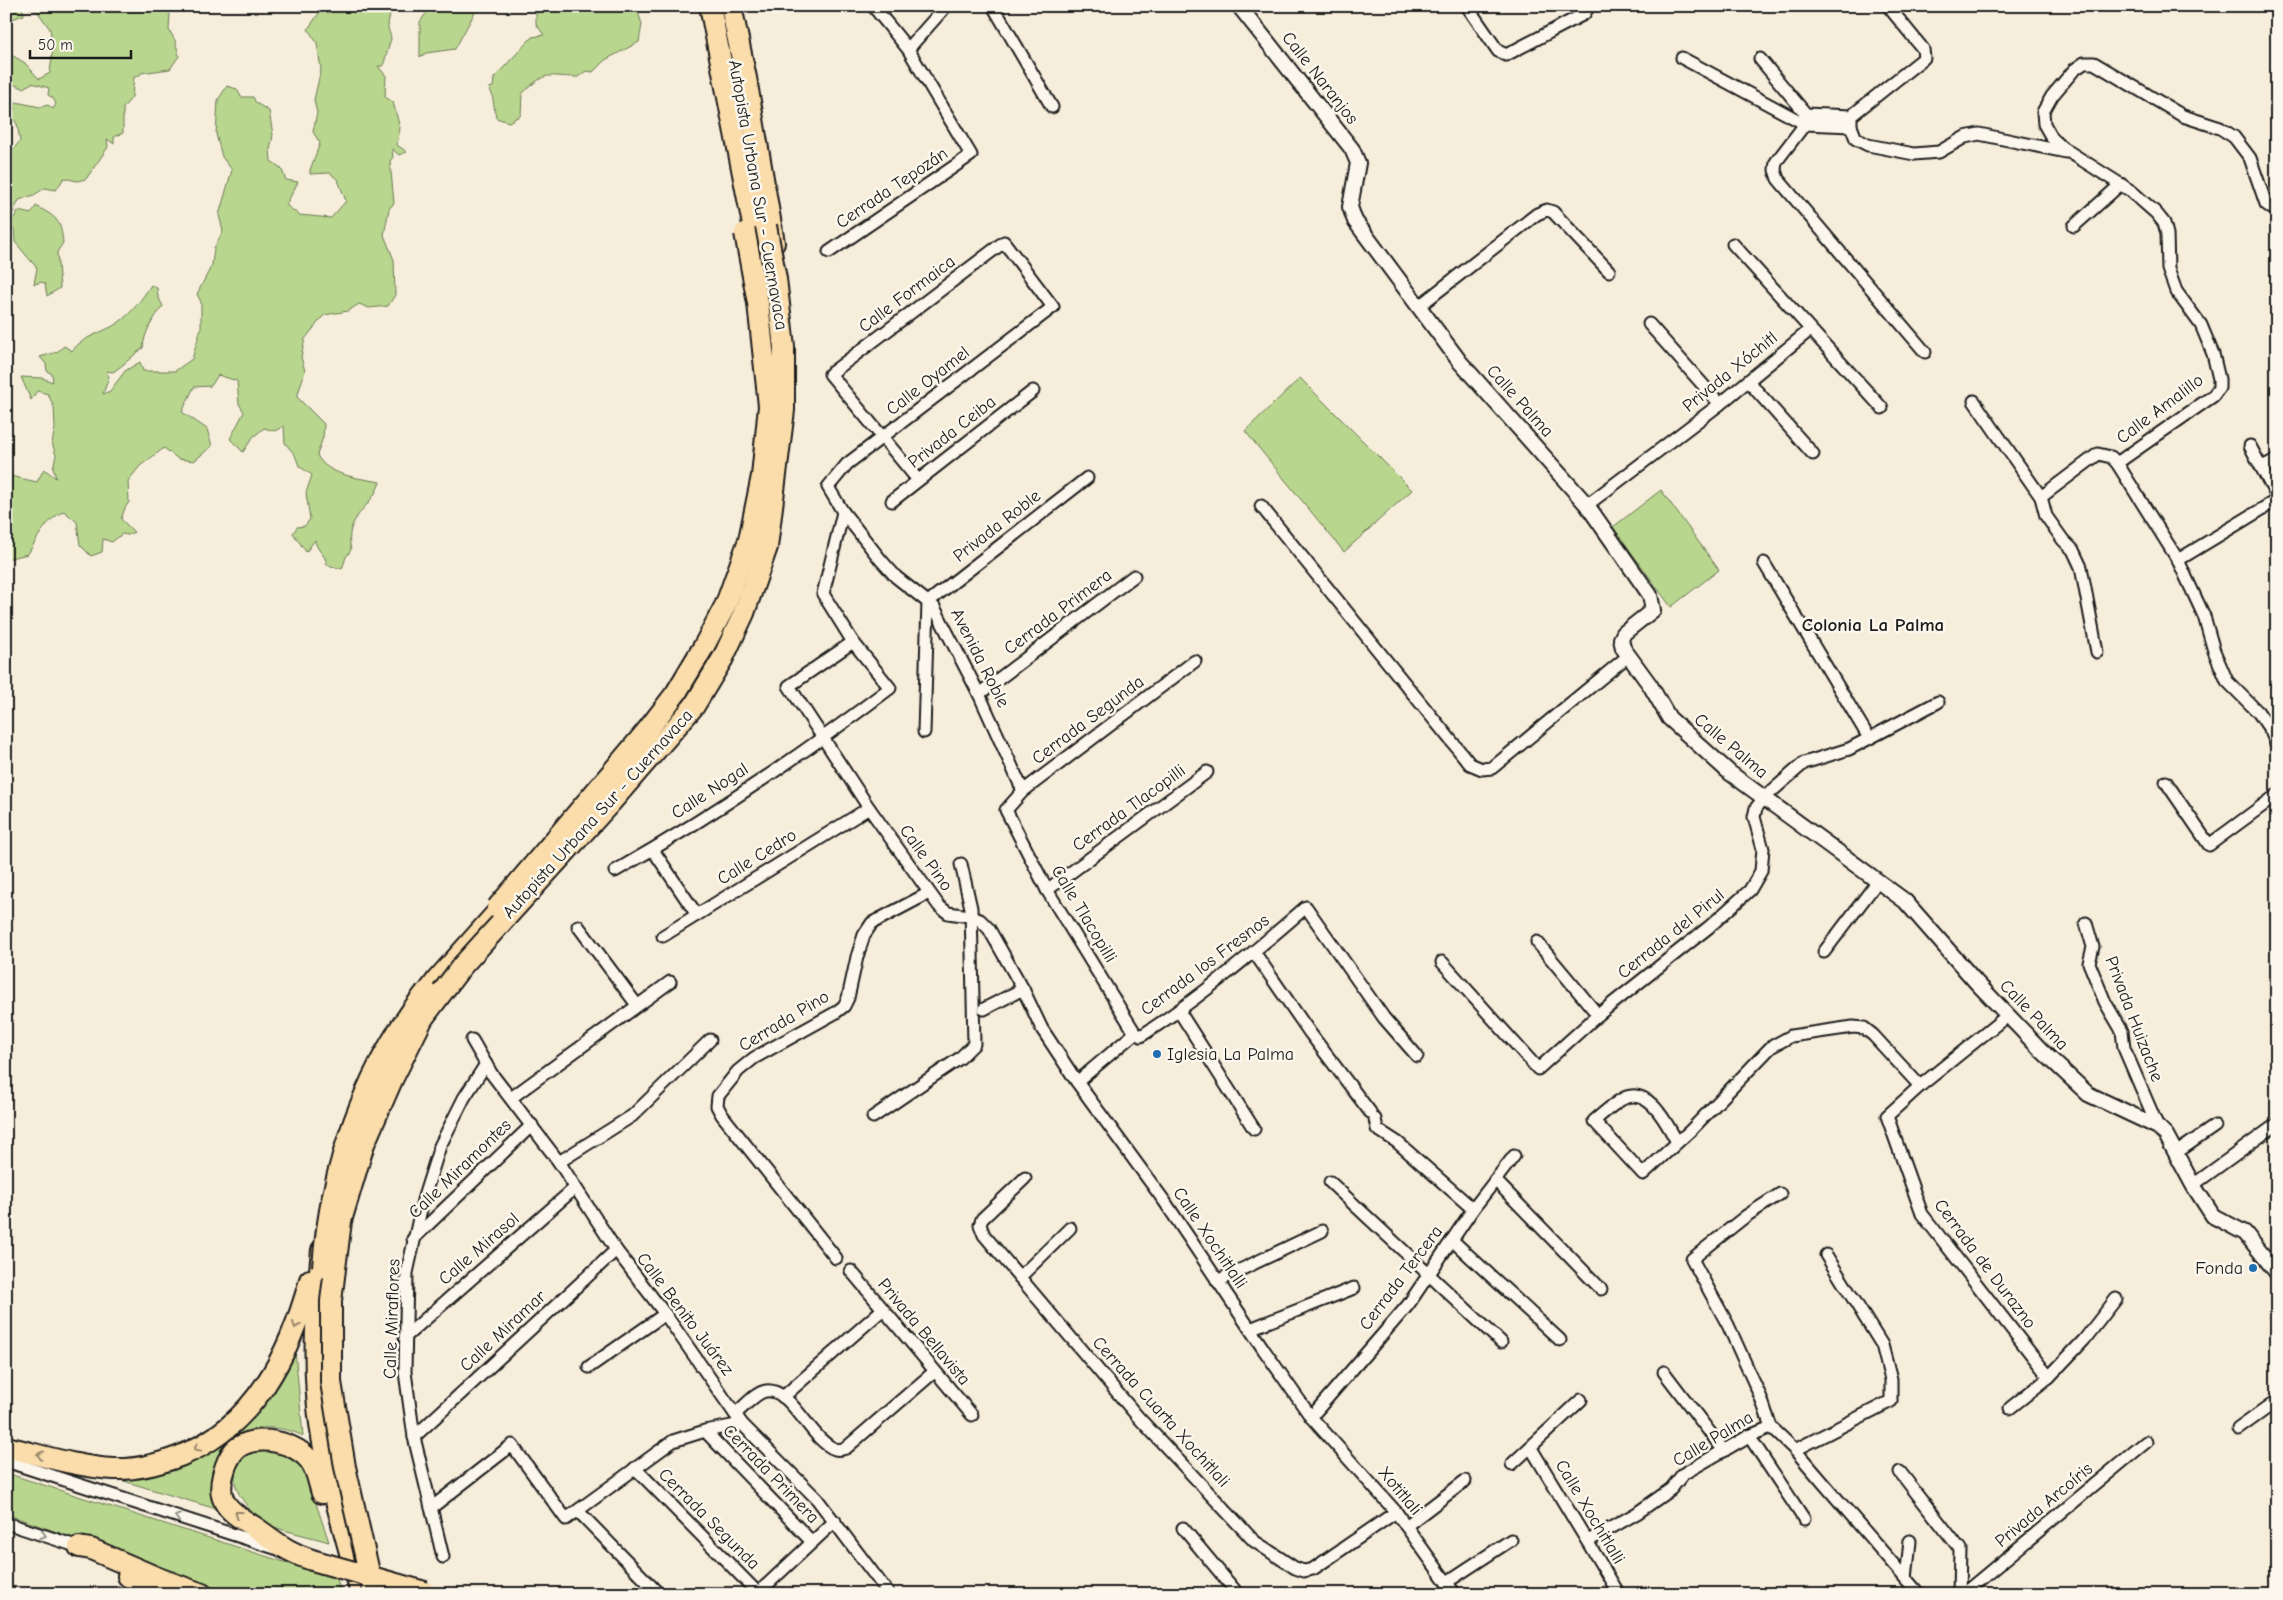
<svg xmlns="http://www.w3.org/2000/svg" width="2283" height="1600" viewBox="0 0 2283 1600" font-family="'Comic Neue',sans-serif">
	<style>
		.green { fill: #b9d68e; stroke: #6a7955 }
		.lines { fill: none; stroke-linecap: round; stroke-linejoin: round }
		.minor-casing { stroke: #1c1c1c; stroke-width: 15 }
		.tertiary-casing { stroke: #1c1c1c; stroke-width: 18 }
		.motorway-casing { stroke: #1c1c1c; stroke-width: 24 }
		.minor { stroke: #fbf7ec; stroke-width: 11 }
		.tertiary { stroke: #fbf7ec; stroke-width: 14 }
		.motorway { stroke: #fbddab; stroke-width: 20 }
		.motorway-bridge-casing { stroke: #1c1c1c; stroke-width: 24; stroke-linecap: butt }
		.motorway-bridge { stroke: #fbddab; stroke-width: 20 }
		.oneway { stroke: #97866b }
		.oneway2 { stroke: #97948e }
		.poi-dot { fill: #1f6fb2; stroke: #fbf7ec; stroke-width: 2 }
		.labels { text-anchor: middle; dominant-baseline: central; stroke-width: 5; stroke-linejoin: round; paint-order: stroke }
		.street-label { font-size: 18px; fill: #1c1c1c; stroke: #fbf7ec }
		.poi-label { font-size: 18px; fill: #1c1c1c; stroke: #fbf7ec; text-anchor: start }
		.neighbourhood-label { font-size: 19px; font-weight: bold; fill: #1c1c1c; stroke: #fbf7ec }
	</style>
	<rect width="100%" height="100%" fill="#f6eddb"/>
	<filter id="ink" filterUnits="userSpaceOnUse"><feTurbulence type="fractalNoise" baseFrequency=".02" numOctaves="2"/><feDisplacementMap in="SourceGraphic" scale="10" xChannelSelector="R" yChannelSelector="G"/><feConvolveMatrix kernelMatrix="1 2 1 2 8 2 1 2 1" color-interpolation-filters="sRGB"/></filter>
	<g filter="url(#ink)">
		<!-- green -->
		<g class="green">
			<path d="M 6,6 L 165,6 L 170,14 L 169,30 L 175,40 L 179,56 L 170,69 L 141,73 L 139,76 L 134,77 L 132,97 L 123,108 L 123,133 L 114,137 L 114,144 L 107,139 L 108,147 L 86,179 L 77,181 L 64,178 L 56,190 L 45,188 L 34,195 L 19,200 L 10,219 L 14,218 L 18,211 L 31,214 L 36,206 C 56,217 61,219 63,243 L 57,252 L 60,288 L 47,296 L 45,284 L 42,282 L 34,284 L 37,268 L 15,242 L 14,229 L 6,224 L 6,158 L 20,141 L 17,124 L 12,116 L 16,102 L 40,107 L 48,105 L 53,109 L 56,104 L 53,98 L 48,95 L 49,88 L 32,83 L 23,88 L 12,84 L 10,96 L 6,94 L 6,54 L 8,53 L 25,63 L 39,79 L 50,73 L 53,46 L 50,29 L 37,11 L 22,6 L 24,15 L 6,21 Z"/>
			<path d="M 324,6 L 391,6 C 391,13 388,20 388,27 C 388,31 391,34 391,39 C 390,41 384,64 383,66 L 378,66 L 386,76 L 385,97 L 393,102 L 400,128 L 397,145 L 407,152 L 399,155 L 392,149 L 393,157 L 390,161 L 394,203 L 389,209 L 384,235 L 394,260 L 395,295 L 388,306 L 369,308 L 359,304 L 348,311 L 324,315 L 305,339 L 301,357 L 305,371 L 297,397 L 324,424 L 323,437 L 317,455 C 327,476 360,478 380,482 C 372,509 343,516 351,550 L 346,557 L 342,569 L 327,565 C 326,554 316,551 315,540 L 306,552 L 293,533 L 297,527 L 305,526 L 310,519 L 306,493 L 312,475 L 299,466 L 295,455 L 285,443 L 284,426 L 275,431 L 264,428 L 253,437 L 243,452 L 230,439 L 244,412 L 239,404 L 237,381 L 218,375 L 211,386 L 194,387 L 182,412 L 207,429 L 212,446 L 194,461 L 178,459 L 164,448 L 140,466 L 128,481 L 129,502 L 125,508 L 121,519 L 134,532 L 128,535 L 122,534 L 112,542 L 103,539 L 102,552 L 91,556 L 80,545 L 77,522 L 64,511 C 46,520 38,537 28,554 L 6,559 L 6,475 L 37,482 L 44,469 L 56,478 L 53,468 L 56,455 L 52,443 L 55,428 L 54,407 L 48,394 L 37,391 L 31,400 L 21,377 L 42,378 L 53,382 L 52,374 L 47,371 L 46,364 L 40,357 L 57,352 L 64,346 L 72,351 C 83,336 103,333 118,323 C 132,313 142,299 151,285 L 157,288 L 158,297 L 163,306 C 153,319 144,332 143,348 C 132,356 124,365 113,372 L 106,371 L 109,377 L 103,394 L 110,391 L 125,371 L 140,362 L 143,371 L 175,371 L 192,359 L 201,328 L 201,302 L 197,294 L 212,265 L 214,248 L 223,231 L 219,215 L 232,170 L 222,157 L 216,134 L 218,100 L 227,86 L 237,89 L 241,97 L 253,97 L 256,103 L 269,111 L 273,135 L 270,150 L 271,161 L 281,168 L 286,180 L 298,182 L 286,205 L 299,215 L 331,218 L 346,201 L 338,180 L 330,173 L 310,174 L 310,170 L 320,143 L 313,132 L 317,113 L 314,100 L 321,69 L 317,43 L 308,29 Z"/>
			<path d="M 428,6 L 475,6 L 475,12 L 455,49 L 426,53 L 420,57 L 420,22 L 429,9 Z"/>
			<path d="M 536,6 L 636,6 L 642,24 L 639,42 L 605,60 L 593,72 L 586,71 L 578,77 C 545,77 548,69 522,94 L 521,115 L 509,122 L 496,118 L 492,94 L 489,88 L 493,87 L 494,78 L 532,37 L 544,35 L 536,24 Z"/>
			<path d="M 1300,378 L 1412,490 L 1344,552 L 1245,431 Z"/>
			<path d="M 1661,490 L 1719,570 L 1671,607 L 1613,527 Z"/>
			<path d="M 295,1350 L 303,1436 C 269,1419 220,1427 214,1471 C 213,1480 223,1503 226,1512 L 104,1475 L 180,1461 Z"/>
			<path d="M 255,1449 L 289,1452 L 304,1468 L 329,1542 C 309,1536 287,1532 268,1525 C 260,1521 254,1514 248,1507 C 229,1484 230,1466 255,1449 Z"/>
			<path d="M 6,1473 L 337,1579 L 341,1594 L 232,1594 L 6,1514 Z"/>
		</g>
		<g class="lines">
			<!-- minor casing -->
			<g class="minor-casing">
				<g id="minor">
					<path d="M 993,6 L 1052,107"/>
					<path d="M 1467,6 L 1498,51 L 1506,55 L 1584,14 L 1589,6"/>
					<path d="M 1888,6 L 1923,49 L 1924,58 L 1851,116 L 1851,126 L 1856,139 L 1868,145 L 1914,154 L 1939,152 L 1965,137 L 1979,134 L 2066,152"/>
					<path d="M 908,49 L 946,6"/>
					<path d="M 1682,58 L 1805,124"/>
					<path d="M 1760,59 L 1806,114 L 1851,116"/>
					<path d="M 1851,126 L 1805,124 L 1776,162 L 1775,170 L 1778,179 L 1925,352"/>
					<path d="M 2074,226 L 2121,184"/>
					<path d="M 1733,244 L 1882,408"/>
					<path d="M 829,252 L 971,155 L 908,49 L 873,6"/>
					<path d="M 1418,307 L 1537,214 L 1547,210 L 1553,212 L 1609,271"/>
					<path d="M 1649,324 L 1720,404"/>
					<path d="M 1748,381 L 1813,454"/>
					<path d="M 1974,401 L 2041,497 L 2046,516 L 2063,540 L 2073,550 L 2081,567 L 2097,652"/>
					<path d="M 2250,446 L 2277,497"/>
					<path d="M 2117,463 L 2213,396 L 2219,388 L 2219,379 L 2213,354 L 2201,325 L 2176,291 L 2168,269 L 2167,234 L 2164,223 L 2156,213 L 2131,191 L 2063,148 L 2052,138 L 2044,124 L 2043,112 L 2052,96 L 2074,70 L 2084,63 L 2094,63 L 2183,116 L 2220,128 L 2234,137 L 2250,158 L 2266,204 L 2277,212"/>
					<path d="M 2262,467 L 2277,459"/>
					<path d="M 918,480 L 830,374 L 1004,242 L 1053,307 L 847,464 L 828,487 L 843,512 L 880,559 L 896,577 L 934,607 L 979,694 L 1023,791"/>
					<path d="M 2041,497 L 2098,454 L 2111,457 L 2117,463 L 2178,560 L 2204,616 L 2214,651 L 2227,681 L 2258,712 L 2271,731 L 2277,746"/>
					<path d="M 892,501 L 1033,391"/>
					<path d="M 1587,505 L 1720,404 L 1810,330"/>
					<path d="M 1261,506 L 1470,764 L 1482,769 L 1492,768 L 1628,656"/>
					<path d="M 2178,560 L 2277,500"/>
					<path d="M 1764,563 L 1869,738"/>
					<path d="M 853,642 L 789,686 L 869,808 L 939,906 L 948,913 L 970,916 L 980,920 L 989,929 L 1023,989 L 1042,1029 L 1077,1082 L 1165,1202 L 1264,1350 L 1311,1417 L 1396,1512 L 1455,1594"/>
					<path d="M 979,694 L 1134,576"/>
					<path d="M 924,732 L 928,602 L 1087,478"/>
					<path d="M 2166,782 L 2209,845 L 2277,795"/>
					<path d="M 653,850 L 697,915"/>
					<path d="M 615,871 C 711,817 803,754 890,688 L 853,642 L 823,594 L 843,512"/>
					<path d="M 1047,890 L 1207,772"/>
					<path d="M 2086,923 L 2093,947 L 2089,963 L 2105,1002 L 2122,1031 L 2124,1048 L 2158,1127"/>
					<path d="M 578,926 L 637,1005"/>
					<path d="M 663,936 L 869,808"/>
					<path d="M 1537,942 L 1598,1015"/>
					<path d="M 1254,952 L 1310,1033 L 1370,1112"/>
					<path d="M 1824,952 L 1878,881"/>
					<path d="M 1442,962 L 1538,1069 L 1598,1015 L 1709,927 L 1750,890 L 1761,871 L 1763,849 L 1754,817 L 1756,808 L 1764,798 L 1804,763 L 1849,749 L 1938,702"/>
					<path d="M 984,1009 L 1023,989"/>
					<path d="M 1179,1011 L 1254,1129"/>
					<path d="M 2008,1015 L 1920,1086 L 1887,1116 L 1922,1214 L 2049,1377"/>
					<path d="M 1135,1033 L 1047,890 L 1006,810 L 1023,791 L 1195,661"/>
					<path d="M 1135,1033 L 1141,1036 C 1200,998 1253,953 1306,907 L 1384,1018 L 1417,1056"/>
					<path d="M 472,1040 L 491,1073 L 559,1162 L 616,1250 L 665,1314 L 742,1424 L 817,1499 L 889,1594"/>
					<path d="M 1077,1082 L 1135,1033"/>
					<path d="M 511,1098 L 670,982"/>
					<path d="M 873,1117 L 960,1058 L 974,1044 L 971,908 L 961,864"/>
					<path d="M 1375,1119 L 1377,1129 L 1397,1142 L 1473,1209"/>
					<path d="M 1677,1142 C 1666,1122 1647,1082 1619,1101 C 1610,1107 1602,1114 1594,1121 L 1643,1174 L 1691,1130 L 1771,1047 L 1791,1036 L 1853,1027 L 1864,1028 L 1873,1035 L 1920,1086"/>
					<path d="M 2176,1153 L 2215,1126"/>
					<path d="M 559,1162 L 632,1116 L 710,1040"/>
					<path d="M 1025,1178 L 982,1219 L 980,1225 L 984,1235 L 1138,1417 L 1254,1541 L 1295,1568 L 1304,1571 L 1313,1569 L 1396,1512"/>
					<path d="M 1495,1180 L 1601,1289"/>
					<path d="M 1330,1182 L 1501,1342"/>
					<path d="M 2193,1185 L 2277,1124"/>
					<path d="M 1780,1194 L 1746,1216 L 1692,1259 L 1728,1325 L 1761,1398 L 1771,1427 L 1795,1450 L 1919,1594"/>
					<path d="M 413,1239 L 532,1125"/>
					<path d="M 1452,1240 L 1560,1340"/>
					<path d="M 836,1258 L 722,1115 L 717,1106 L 718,1096 L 738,1071 L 754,1058 L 835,1013 L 844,1006 L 848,998 L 857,957 L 864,935 L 872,923 L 929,893"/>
					<path d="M 851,1271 L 972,1415"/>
					<path d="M 1020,1277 L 1070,1228"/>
					<path d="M 1217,1281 L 1322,1231"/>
					<path d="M 1250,1329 L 1354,1288"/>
					<path d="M 405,1337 L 575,1188"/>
					<path d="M 589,1367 L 665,1314"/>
					<path d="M 1664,1372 L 1724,1451"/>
					<path d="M 783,1397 L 882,1310"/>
					<path d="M 2010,1408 L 2049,1377 L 2084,1340 L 2116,1299"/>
					<path d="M 735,1414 C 743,1408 756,1392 766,1391 C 791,1387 811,1441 835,1449 C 838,1450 843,1449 846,1448 L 934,1372"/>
					<path d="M 1311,1417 L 1408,1305 L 1473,1209 L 1514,1156"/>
					<path d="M 2238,1429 L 2277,1401"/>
					<path d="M 705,1431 L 811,1541"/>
					<path d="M 1749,1436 L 1804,1519"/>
					<path d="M 414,1437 L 616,1250"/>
					<path d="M 1531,1448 L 1619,1594"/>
					<path d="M 1795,1450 L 1891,1401 L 1891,1380 L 1882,1345 L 1826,1255"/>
					<path d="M 6,1461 L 275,1548"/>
					<path d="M 1512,1464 L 1581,1400"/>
					<path d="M 635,1468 L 759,1594"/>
					<path d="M 1900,1472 L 1960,1549 L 1959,1594"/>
					<path d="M 431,1508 L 512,1445 L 566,1519 L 673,1441 L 705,1431 L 742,1424"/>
					<path d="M 578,1511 L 659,1594"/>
					<path d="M 6,1523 L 79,1547"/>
					<path d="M 1406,1526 L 1465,1481"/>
					<path d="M 1183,1528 L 1238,1594"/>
					<path d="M 1588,1541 L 1637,1513 L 1671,1489 L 1683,1474 L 1749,1436 L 1771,1427"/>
					<path d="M 443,1557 L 414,1437 L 405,1372 L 407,1273 L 423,1200 L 440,1146 L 464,1098 L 486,1064"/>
					<path d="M 1906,1579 L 1910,1541"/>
					<path d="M 1447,1582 L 1511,1540"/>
					<path d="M 757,1594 L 835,1521"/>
					<path d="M 1963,1594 L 2146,1442"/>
				</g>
			</g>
			<!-- tertiary casing -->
			<g class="tertiary-casing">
				<path id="tertiary" d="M 1239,6 L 1352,149 L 1358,163 L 1350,207 L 1355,221 L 1460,362 L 1587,505 L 1650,595 L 1653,610 L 1624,633 L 1621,639 L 1623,648 L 1650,685 L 1669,718 L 1730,773 L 1905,901 L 1976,982 L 2041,1050 L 2088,1094 L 2158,1127 L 2166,1135 L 2193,1185 L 2213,1216 L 2245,1233 L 2277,1273"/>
			</g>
			<!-- motorway casing -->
			<g class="motorway-casing">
				<g id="motorway">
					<path d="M 710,6 L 759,255"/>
					<path d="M 731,6 L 746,78 L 774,243"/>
					<path d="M 764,288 L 771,323 L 772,356"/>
					<path d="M 417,1007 L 437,980 L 510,898"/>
					<path d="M 322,1250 C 316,1309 312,1366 320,1424 C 328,1482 347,1538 361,1594"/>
					<path d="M 6,1447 C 41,1455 77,1467 114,1469 C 137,1470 159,1464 180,1456 C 255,1426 290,1354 310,1280"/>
					<path d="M 79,1547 L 91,1549 L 158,1578 L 202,1594"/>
					<path d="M 312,1560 C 289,1553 279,1544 259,1530 C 248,1522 230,1514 224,1501 C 220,1493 221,1483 223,1475 C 225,1467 229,1457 234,1451 C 253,1431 300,1442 312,1464 C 317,1472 319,1484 322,1493"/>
					<path d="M 128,1576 L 156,1594"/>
				</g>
			</g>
			<!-- minor -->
			<use href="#minor" class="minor"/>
			<!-- tertiary -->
			<use href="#tertiary" class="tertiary"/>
			<!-- motorway -->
			<use href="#motorway" class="motorway"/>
			<!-- motorway-bridge casing -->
			<g class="motorway-bridge-casing">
				<g id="motorway-bridge">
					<path d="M 497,908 L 646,732 L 676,693 L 704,646 L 726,604 L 749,540 L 762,476 L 769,406 L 758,303 L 745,233"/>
					<path d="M 323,1267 C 330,1169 365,1068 426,992"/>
					<path d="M 312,1560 L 425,1592"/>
					<path d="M 374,1594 L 345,1467 L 331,1382 L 331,1301 L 341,1221 L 364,1144 L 392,1080 L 423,1018 L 462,966 L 612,801 L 694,706 L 723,658 L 744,613 L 767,547 L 784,410 L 784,347 L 776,279 L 766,226"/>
				</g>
			</g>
			<!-- motorway-bridge -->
			<use href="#motorway-bridge" class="motorway-bridge"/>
		</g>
		<!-- one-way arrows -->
		<defs><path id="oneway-chevron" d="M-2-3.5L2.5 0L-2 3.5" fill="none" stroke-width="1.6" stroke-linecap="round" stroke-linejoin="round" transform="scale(1.25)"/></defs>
		<g class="oneway">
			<use href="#oneway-chevron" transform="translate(296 1325) rotate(109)"/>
			<use href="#oneway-chevron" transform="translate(197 1448) rotate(151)"/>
			<use href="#oneway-chevron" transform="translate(40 1455) rotate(-166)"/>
			<use href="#oneway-chevron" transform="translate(238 1514) rotate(-142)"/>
		</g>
		<g class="oneway2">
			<use href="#oneway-chevron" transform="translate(178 1517) rotate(-162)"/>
			<use href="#oneway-chevron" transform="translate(43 1535) rotate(18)"/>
		</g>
	</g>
	<!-- markers -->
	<g class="poi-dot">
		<circle cx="1157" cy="1054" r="5"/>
		<circle cx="2253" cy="1268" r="5"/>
	</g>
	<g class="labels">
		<!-- street labels -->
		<g class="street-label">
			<text transform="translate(1320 78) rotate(52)">Calle Naranjos</text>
			<text transform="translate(892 188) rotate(-34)">Cerrada Tepozán</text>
			<text transform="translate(758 195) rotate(80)">Autopista Urbana Sur - Cuernavaca</text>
			<text transform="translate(907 294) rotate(-37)">Calle Formaica</text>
			<text transform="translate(1730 372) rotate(-39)">Privada Xóchitl</text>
			<text transform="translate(928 381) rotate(-38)">Calle Oyamel</text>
			<text transform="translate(1520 401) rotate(48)">Calle Palma</text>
			<text transform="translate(2160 409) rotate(-37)">Calle Amalillo</text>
			<text transform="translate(952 432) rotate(-38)">Privada Ceiba</text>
			<text transform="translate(997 526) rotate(-38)">Privada Roble</text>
			<text transform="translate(1058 612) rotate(-37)">Cerrada Primera</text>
			<text transform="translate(980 658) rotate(63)">Avenida Roble</text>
			<text transform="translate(1088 720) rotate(-37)">Cerrada Segunda</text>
			<text transform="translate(1731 746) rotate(40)">Calle Palma</text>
			<text transform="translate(710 791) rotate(-33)">Calle Nogal</text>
			<text transform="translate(1129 808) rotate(-36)">Cerrada Tlacopilli</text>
			<text transform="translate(598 814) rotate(-48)">Autopista Urbana Sur - Cuernavaca</text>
			<text transform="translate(757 857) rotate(-32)">Calle Cedro</text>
			<text transform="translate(926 858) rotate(54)">Calle Pino</text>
			<text transform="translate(1084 914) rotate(59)">Calle Tlacopilli</text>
			<text transform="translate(1671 934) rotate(-39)">Cerrada del Pirul</text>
			<text transform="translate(1205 965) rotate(-37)">Cerrada los Fresnos</text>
			<text transform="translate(2034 1015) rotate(46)">Calle Palma</text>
			<text transform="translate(2134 1019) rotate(69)">Privada Huizache</text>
			<text transform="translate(784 1021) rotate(-31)">Cerrada Pino</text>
			<text transform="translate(460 1169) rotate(-44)">Calle Miramontes</text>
			<text transform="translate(1210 1238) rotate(56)">Calle Xochitlalli</text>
			<text transform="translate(479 1249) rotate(-41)">Calle Mirasol</text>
			<text transform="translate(1985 1264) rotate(53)">Cerrada de Durazno</text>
			<text transform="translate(1401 1278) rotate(-53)">Cerrada Tercera</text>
			<text transform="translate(685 1314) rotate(53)">Calle Benito Juárez</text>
			<text transform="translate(392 1319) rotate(-88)">Calle Miraflores</text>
			<text transform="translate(503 1331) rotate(-43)">Calle Miramar</text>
			<text transform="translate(924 1332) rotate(50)">Privada Bellavista</text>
			<text transform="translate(1161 1412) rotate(48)">Cerrada Cuarta Xochitlali</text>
			<text transform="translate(1713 1439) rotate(-31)">Calle Palma</text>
			<text transform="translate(771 1474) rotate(46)">Cerrada Primera</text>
			<text transform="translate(1400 1491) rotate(50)">Xotitlali</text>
			<text transform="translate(2044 1505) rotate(-40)">Privada Arcoíris</text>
			<text transform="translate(1590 1512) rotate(59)">Calle Xochitlalli</text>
			<text transform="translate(709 1519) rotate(45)">Cerrada Segunda</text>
		</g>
		<!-- poi labels -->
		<g class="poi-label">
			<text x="1167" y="1054">Iglesia La Palma</text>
			<text x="2243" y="1268" text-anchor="end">Fonda</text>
		</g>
		<!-- neighbourhood labels -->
		<g class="neighbourhood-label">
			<text x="1873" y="625">Colonia La Palma</text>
		</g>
	</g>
	<!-- margin -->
	<rect width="2283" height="1600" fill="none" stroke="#fbf7ec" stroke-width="25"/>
	<rect x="12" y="12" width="2258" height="1575" fill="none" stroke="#1c1c1c" stroke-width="2" filter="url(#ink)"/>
	<!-- scale -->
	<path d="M30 50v8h101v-8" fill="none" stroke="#1c1c1c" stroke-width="2.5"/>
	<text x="38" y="50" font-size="15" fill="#1c1c1c" stroke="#fbf7ec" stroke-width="4" paint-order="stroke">50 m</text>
</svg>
